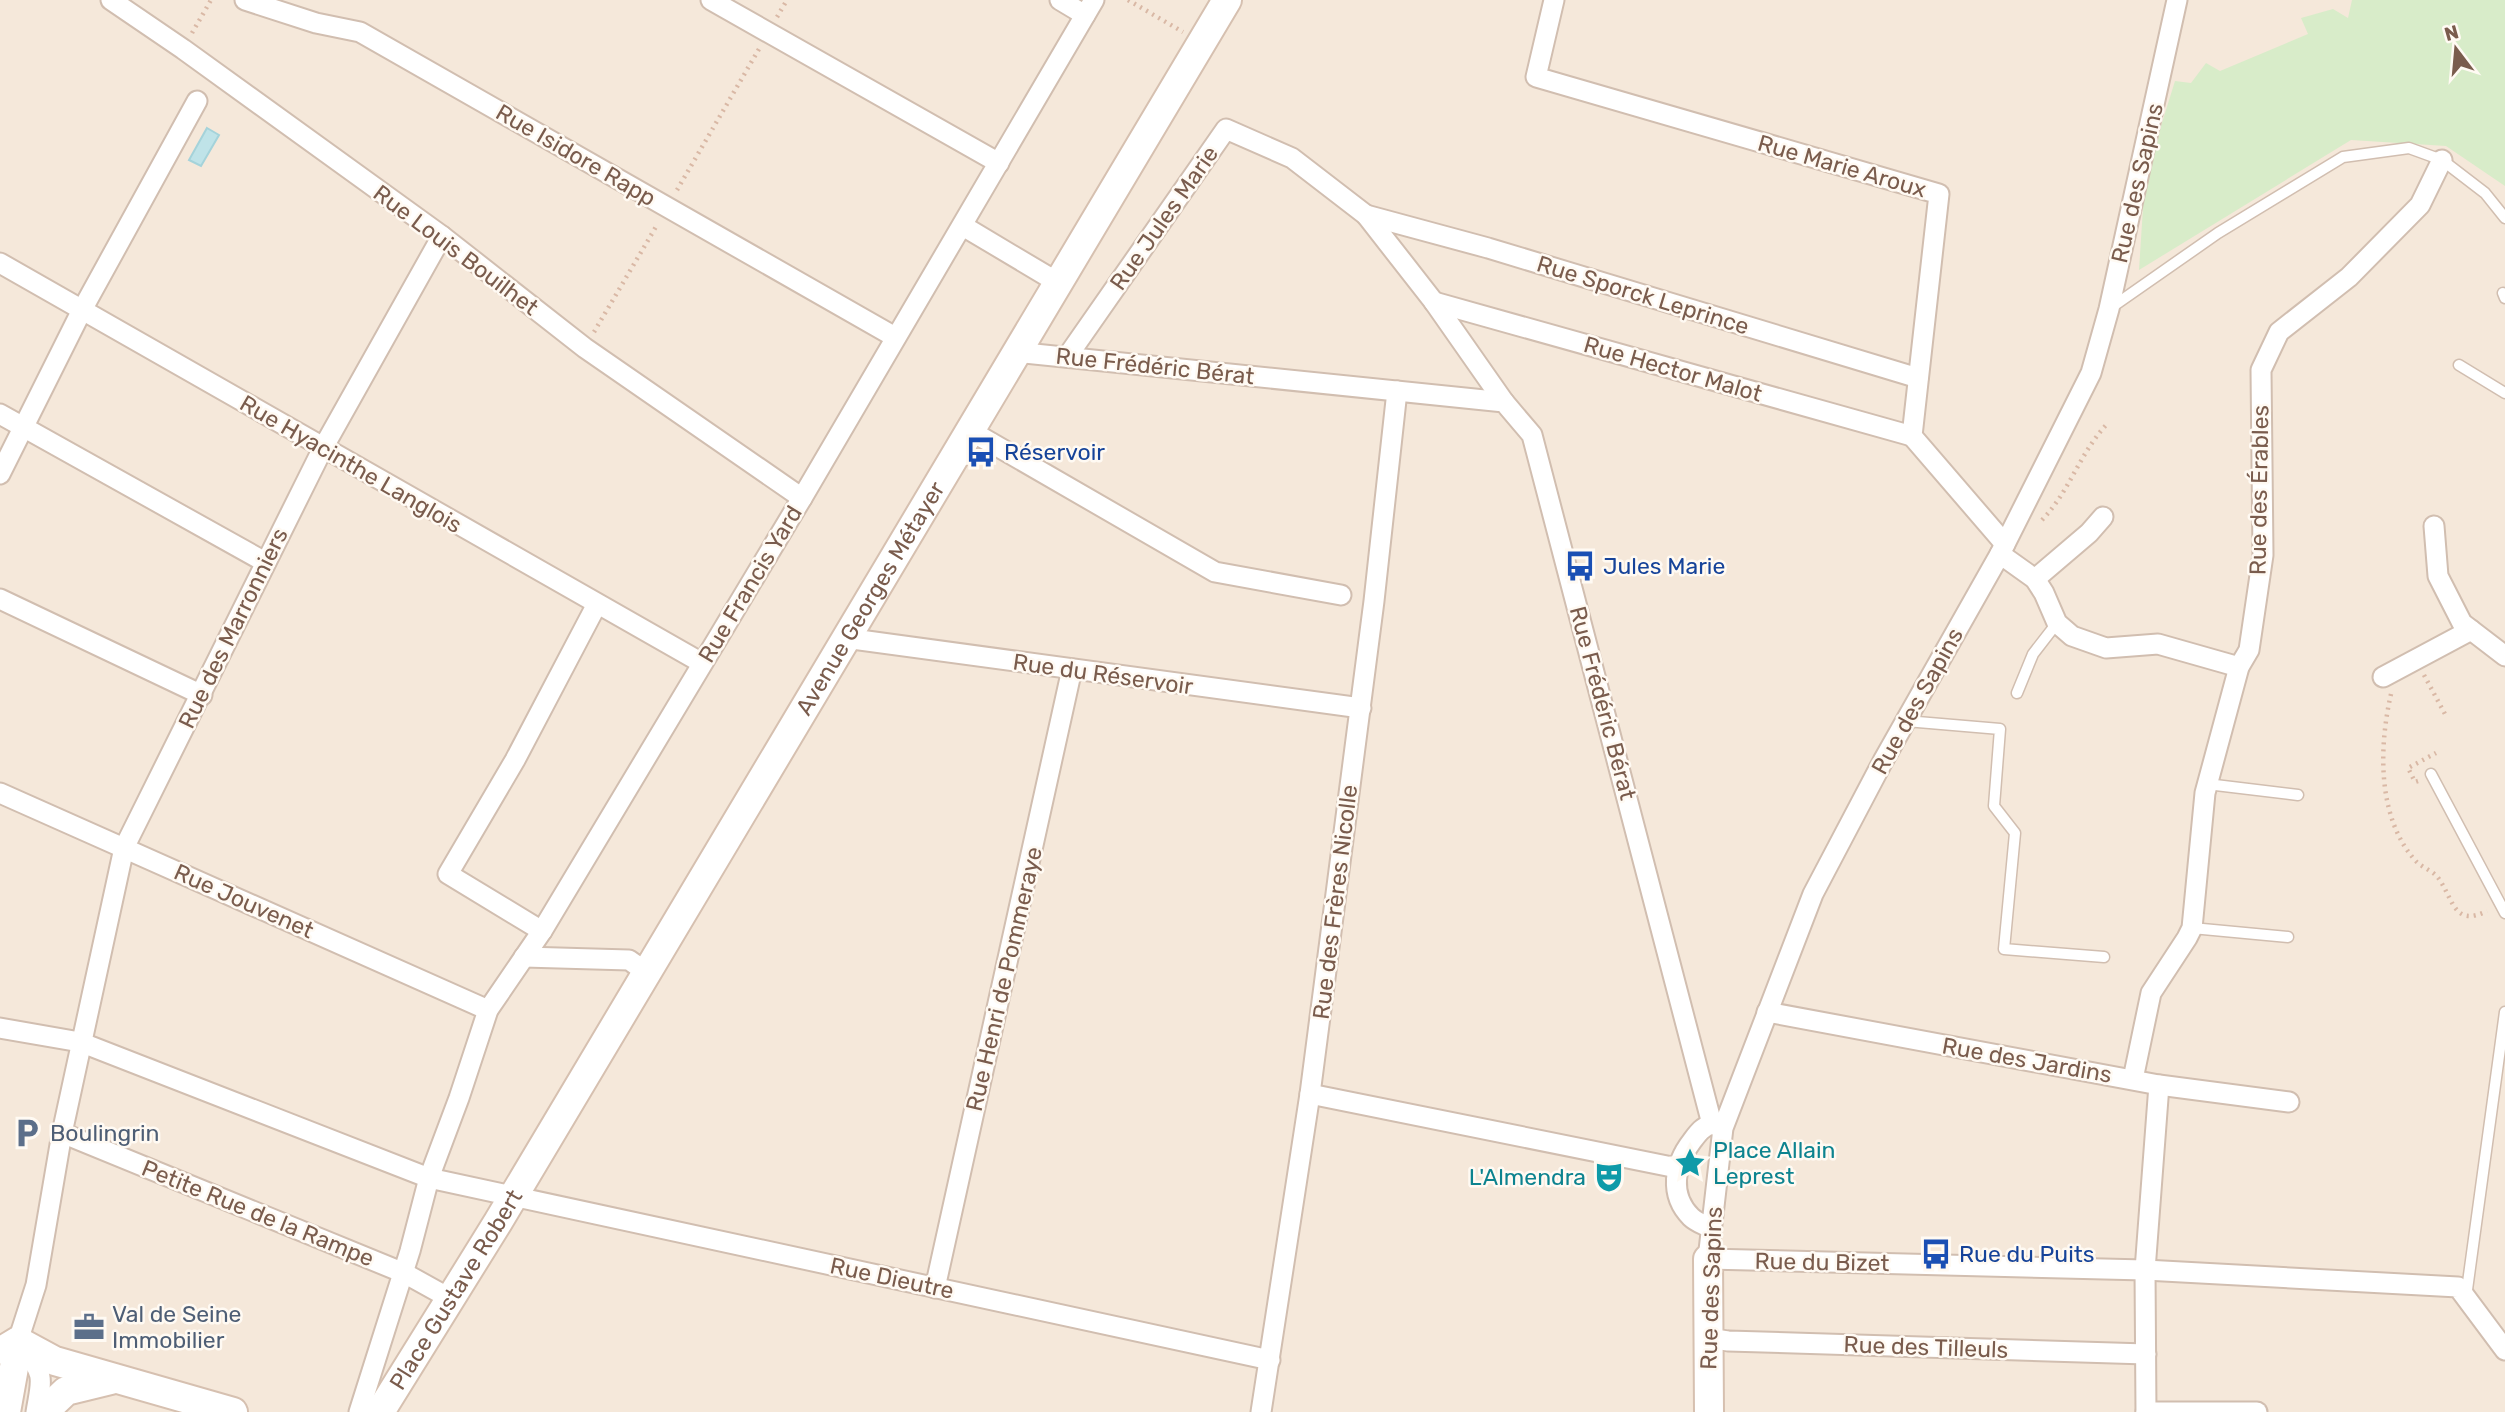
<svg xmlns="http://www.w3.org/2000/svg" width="2505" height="1412" viewBox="0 0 2505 1412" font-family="Rubik,sans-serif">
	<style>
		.residential { fill: #f5e8da }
		.green { fill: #d8ecc9 }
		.water { fill: #bfe3e8; stroke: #a5d3da; stroke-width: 2 }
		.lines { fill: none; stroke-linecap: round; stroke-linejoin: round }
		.lane-casing { stroke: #d1beb0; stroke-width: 13 }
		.street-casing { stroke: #d1beb0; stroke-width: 23 }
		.secondary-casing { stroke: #d6c0b0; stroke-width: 32 }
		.path { stroke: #d9b8a5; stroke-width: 4.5; stroke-dasharray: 2 5; stroke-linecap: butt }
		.lane { stroke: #fff; stroke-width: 10 }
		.street { stroke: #fff; stroke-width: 19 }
		.secondary { stroke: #fff; stroke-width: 28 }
		.labels { text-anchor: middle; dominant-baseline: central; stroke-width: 5; stroke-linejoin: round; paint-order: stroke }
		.street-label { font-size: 23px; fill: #7a5c4d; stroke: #fffaf3 }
		.transit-label { font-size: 23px; fill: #164399; stroke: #fffaf3; text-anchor: start }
		.service-label { font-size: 23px; fill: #4e5e75; stroke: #fffaf3; text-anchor: start }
		.culture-label { font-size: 23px; fill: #0d838f; stroke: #fffaf3; text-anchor: start }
	</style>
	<rect width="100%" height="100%" fill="#fdf6ec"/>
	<!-- residential -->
	<rect class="residential" x="0" y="0" width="2505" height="1412"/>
	<!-- green -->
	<path class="green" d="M 2352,0 L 2505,0 L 2505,186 L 2446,146 L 2351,140 L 2139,270 L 2145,177 L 2175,81 L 2191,83 L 2206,63 L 2220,71 L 2308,34 L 2301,18 L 2333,9 L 2348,18 Z"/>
	<!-- water -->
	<path class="water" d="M 207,128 L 219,135 L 201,166 L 189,160 Z"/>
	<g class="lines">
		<!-- lane casing -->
		<g class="lane-casing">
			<g id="lane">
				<path d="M 2503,293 L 2505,298"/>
				<path d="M 2112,307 L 2218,233 L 2343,157 L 2409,148 L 2442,160 L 2485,193 L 2505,218"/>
				<path d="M 2459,365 L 2505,393"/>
				<path d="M 2017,693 L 2033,654 L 2057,623"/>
				<path d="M 1906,721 L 2000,729 L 1994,806 L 2015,833 L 2004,949 L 2104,957"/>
				<path d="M 2431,774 L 2505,913"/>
				<path d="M 2207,784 L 2298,795"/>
				<path d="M 2192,928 L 2288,937"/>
				<path d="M 2466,1297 L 2505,1012"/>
			</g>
		</g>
		<!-- street casing -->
		<g class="street-casing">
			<g id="street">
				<path d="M 111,0 L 183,49 L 442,236 L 585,348 L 802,498"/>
				<path d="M 245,0 L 316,23 L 360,32 L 895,337"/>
				<path d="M 711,0 L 999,163"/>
				<path d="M 1060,0 L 1085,15"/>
				<path d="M 1554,0 L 1536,77 L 1939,194 L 1912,436 L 2005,544"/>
				<path d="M 2177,0 L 2109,309 L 2091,373 L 2000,554 L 1883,761 L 1813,894 L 1723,1128 L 1708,1259 L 2145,1270 L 2458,1287 L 2505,1350"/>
				<path d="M 1366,215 L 1488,248 L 1918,378"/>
				<path d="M 963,226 L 1057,282"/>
				<path d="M 0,263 L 702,663"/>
				<path d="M 1434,302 L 1912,436"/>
				<path d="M 1015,352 L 1504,402 L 1532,435 L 1712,1124"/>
				<path d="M 1067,357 L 1226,129 L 1292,158 L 1366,215 L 1434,302 L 1504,402"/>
				<path d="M 0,414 L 265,562"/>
				<path d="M 969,430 L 1215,572 L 1341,595"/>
				<path d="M 0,474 L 82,310 L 197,101"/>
				<path d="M 2434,526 L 2438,576 L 2462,623 L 2505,656"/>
				<path d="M 2000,554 L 2035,579 L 2044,593 L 2057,623 L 2072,636 L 2106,648 L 2158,644 L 2239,667"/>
				<path d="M 2035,579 L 2089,533 L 2103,517"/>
				<path d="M 0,599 L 202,695"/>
				<path d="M 845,638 L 1361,708"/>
				<path d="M 2383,677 L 2471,630"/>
				<path d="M 0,793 L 488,1010"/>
				<path d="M 542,931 L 448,874 L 515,760 L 597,604"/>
				<path d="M 524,957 L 629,960 L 646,972"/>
				<path d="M 1767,1012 L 2159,1085 L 2289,1102"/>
				<path d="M 0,1028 L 80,1042 L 429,1178 L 1270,1360"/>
				<path d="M 2133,1079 L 2151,993 L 2187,938 L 2192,928 L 2205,793 L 2239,667 L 2249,650 L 2263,555 L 2261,370 L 2279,332 L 2349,277 L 2420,205 L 2442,160"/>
				<path d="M 1310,1094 L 1677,1168"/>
				<path d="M 62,1133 L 404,1273 L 451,1299"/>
				<path d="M 1710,1228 C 1705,1225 1696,1222 1691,1217 C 1669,1195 1674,1164 1692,1141 C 1698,1133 1702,1127 1712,1124 L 1722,1128"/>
				<path d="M 935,1288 L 1072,669"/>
				<path d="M 1708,1338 L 1728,1341 L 2146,1354"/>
				<path d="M 18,1341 L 36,1285 L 62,1133 L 124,848 L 323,448 L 442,236"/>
				<path d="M 25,1350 C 46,1376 41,1381 36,1412"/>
				<path d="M 359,1412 L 410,1251 L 429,1178 L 459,1098 L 488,1010 L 542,931 L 802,498 L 1094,0"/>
				<path d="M 1261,1412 L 1310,1094 L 1374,601 L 1397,391"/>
				<path d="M 2146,1412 L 2145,1270 L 2159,1085"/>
				<path d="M 2146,1412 L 2257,1412"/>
			</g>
		</g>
		<!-- secondary casing -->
		<g class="secondary-casing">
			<g id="secondary">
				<path d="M 1708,1259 L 1709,1412"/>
				<path d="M 6,1412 L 15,1362 L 8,1347 L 18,1341 L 55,1361 L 233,1412"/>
				<path d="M 44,1412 L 66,1391 L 111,1380"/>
				<path id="s1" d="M 380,1412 L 498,1222 L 1227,0"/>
			</g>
		</g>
		<!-- path -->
		<g class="path">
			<path d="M 1128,0 L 1183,32"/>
			<path d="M 777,17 L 787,0"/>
			<path d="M 192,33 L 211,0"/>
			<path d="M 677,190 L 759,49"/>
			<path d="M 594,332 L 657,225"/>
			<path d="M 2042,520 C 2070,491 2079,454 2107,424"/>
			<path d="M 2424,675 L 2445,714"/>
			<path d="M 2391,694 C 2379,746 2377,816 2414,859 C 2421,868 2433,870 2439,879 C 2454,901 2454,927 2487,911"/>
			<path d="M 2418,781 L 2415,782 L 2408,768 L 2436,753"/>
		</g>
		<!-- lane -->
		<use href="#lane" class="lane"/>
		<!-- street -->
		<use href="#street" class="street"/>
		<!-- secondary -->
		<use href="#secondary" class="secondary"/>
	</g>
	<!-- icons -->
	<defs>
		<g id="bus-bare" transform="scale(2.415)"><path d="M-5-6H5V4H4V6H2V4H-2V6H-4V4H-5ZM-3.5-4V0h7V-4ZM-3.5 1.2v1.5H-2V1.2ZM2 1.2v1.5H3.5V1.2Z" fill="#1a4fb4" stroke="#fffaf3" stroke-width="2.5" paint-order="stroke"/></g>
		<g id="parking-bare" transform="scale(2.415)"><path d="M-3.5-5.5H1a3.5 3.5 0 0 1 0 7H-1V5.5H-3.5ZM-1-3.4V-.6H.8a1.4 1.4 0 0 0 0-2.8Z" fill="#5c6f8a" stroke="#fffaf3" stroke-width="2.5" paint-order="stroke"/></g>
		<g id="sight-bare" transform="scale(2.415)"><path d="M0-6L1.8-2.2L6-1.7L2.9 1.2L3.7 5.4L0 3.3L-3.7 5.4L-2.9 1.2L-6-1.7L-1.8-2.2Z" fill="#0f9aa8" stroke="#fffaf3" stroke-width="2.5" paint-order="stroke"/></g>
		<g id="theatre-bare" transform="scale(2.415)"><path d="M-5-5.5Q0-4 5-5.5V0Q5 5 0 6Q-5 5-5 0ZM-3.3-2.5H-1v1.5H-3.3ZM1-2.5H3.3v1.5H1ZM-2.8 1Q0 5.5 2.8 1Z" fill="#0f9aa8" stroke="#fffaf3" stroke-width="2.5" paint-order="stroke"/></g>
		<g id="office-bare" transform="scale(2.415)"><path d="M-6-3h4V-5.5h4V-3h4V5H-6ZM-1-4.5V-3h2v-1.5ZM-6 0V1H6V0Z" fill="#5c6f8a" stroke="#fffaf3" stroke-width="2.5" paint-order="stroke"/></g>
	</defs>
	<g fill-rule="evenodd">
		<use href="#bus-bare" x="981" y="452"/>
		<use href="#bus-bare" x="1580" y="566"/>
		<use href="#parking-bare" x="27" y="1133"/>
		<use href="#sight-bare" x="1690" y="1163"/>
		<use href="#theatre-bare" x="1609" y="1177"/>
		<use href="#bus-bare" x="1936" y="1254"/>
		<use href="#office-bare" x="89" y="1327"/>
	</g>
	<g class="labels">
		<!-- street labels -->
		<g class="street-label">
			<text transform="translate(576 155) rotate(30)">Rue Isidore Rapp</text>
			<text transform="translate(1842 166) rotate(16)">Rue Marie Aroux</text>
			<text transform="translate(2137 183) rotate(-77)">Rue des Sapins</text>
			<text transform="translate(1164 218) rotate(-55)">Rue Jules Marie</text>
			<text transform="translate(456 250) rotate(37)">Rue Louis Bouilhet</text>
			<text transform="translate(1643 295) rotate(17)">Rue Sporck Leprince</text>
			<text transform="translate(1155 366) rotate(6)">Rue Frédéric Bérat</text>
			<text transform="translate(1673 369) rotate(16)">Rue Hector Malot</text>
			<text transform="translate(351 464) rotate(30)">Rue Hyacinthe Langlois</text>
			<text transform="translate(2259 490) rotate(-89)">Rue des Érables</text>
			<text transform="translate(750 584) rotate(-59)">Rue Francis Yard</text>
			<text stroke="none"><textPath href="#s1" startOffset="950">Avenue Georges Métayer</textPath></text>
			<text transform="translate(233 628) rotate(-64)">Rue des Marronniers</text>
			<text transform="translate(1103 674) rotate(8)">Rue du Réservoir</text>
			<text transform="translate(1917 701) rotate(-61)">Rue des Sapins</text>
			<text transform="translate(1603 703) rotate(75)">Rue Frédéric Bérat</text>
			<text transform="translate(244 901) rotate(24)">Rue Jouvenet</text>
			<text transform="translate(1335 902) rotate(-83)">Rue des Frères Nicolle</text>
			<text transform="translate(1004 979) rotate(-77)">Rue Henri de Pommeraye</text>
			<text transform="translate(2027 1060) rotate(10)">Rue des Jardins</text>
			<text transform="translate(258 1213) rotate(22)">Petite Rue de la Rampe</text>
			<text transform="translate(1822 1262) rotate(1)">Rue du Bizet</text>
			<text transform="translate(892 1278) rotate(12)">Rue Dieutre</text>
			<text transform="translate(1711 1288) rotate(-88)">Rue des Sapins</text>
			<text stroke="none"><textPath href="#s1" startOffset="144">Place Gustave Robert</textPath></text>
			<text transform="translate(1926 1347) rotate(2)">Rue des Tilleuls</text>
		</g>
		<!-- transit labels -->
		<g class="transit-label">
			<text x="1004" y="452">Réservoir</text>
			<text x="1603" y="566">Jules Marie</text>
			<text x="1959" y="1254">Rue du Puits</text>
		</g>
		<!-- service labels -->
		<g class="service-label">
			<text x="50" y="1133">Boulingrin</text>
			<text x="112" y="1314">Val de Seine<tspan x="112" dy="26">Immobilier</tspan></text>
		</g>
		<!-- culture labels -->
		<g class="culture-label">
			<text x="1713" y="1150">Place Allain<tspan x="1713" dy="26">Leprest</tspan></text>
			<text x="1586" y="1177" text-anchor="end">L'Almendra</text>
		</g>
	</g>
	<!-- north arrow -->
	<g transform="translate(2456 49) rotate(344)" stroke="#fffaf3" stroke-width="5" paint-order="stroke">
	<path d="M0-5L12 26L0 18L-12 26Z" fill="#7a5c4d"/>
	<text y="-10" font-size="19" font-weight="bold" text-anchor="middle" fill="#7a5c4d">N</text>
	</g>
</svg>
